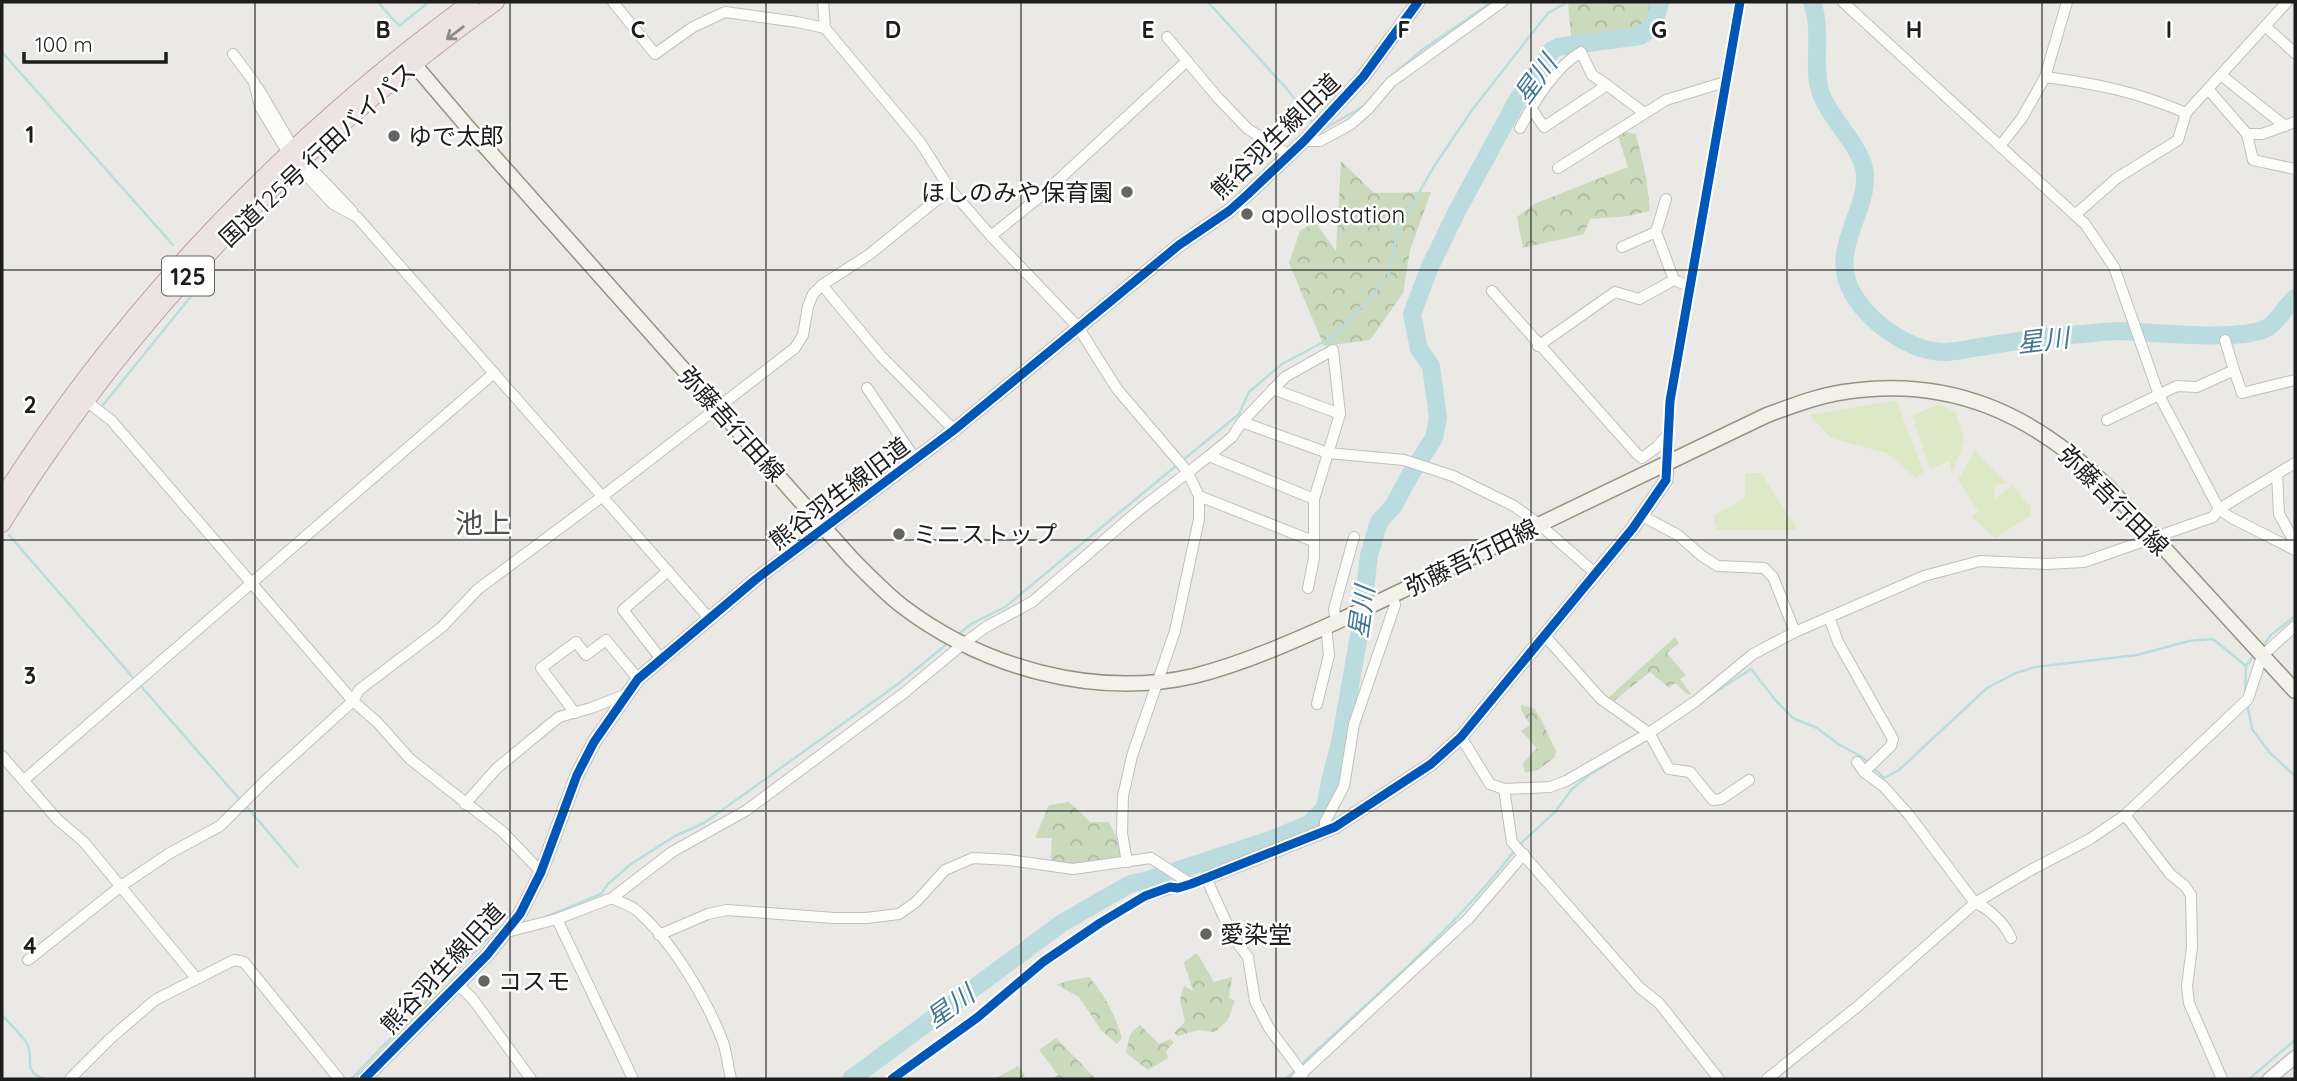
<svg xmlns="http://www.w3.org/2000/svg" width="2297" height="1081" viewBox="0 0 2297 1081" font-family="Quicksand,'Noto Sans JP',sans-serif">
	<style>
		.grass { fill: #dde8c6 }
		.forest { fill: url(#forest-crowns) }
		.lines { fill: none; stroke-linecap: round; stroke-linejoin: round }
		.stream { stroke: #badcde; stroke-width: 2.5 }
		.river { stroke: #badcde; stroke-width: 18 }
		.minor-casing { stroke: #c1c0be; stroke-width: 12 }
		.tertiary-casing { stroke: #c1c0be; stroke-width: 15 }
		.secondary-casing { stroke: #95937f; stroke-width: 17 }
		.trunk-casing { stroke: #bf9ead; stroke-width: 18 }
		.minor { stroke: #fcfcfb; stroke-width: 10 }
		.tertiary { stroke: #fcfcfb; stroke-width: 12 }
		.secondary { stroke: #f3f2ea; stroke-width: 14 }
		.trunk { stroke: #ece4e3; stroke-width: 16 }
		.cycleway-casing { stroke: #fff; stroke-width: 13 }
		.cycleway { stroke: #0057b8; stroke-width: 9 }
		.oneway { stroke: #8f8a8a }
		.grid { fill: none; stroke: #1d1d1d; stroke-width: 2; stroke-opacity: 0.55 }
		.poi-dot { fill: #656463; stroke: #fff; stroke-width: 2.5 }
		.labels { text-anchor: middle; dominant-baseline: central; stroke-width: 5; stroke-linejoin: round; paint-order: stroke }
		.shield { fill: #fff; stroke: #616161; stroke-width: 2 }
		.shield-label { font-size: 23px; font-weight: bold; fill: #1d1d1d }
		.poi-label { font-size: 24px; fill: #1d1d1d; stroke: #fff; text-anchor: start }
		.street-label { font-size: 24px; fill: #1d1d1d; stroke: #fff }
		.water-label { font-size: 26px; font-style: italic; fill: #447792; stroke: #fff }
		.quarter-label { font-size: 28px; fill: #505050; stroke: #fff }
		.grid-label { font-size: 23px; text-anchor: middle; font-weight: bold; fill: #1d1d1d; stroke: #fff; stroke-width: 5; stroke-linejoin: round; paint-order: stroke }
	</style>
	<defs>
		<pattern id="forest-crowns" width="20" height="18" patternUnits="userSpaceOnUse" patternTransform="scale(1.75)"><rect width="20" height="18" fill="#cbd9bc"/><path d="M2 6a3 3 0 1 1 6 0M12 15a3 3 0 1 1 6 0" fill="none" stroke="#aebaa1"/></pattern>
	</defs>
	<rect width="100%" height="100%" fill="#ebe9e6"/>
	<!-- grass -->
	<g class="grass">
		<path d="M 1896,400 L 1924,472 L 1916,478 L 1887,453 L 1831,438 L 1810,415 Z"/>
		<path d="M 1939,404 L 1956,412 L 1964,442 L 1952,473 L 1949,461 L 1930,469 L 1912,416 Z"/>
		<path d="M 1975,450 L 2006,483 L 1996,485 L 1993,500 L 2012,486 L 2031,507 L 2030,516 L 1995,538 L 1972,517 L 1978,511 L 1958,480 Z"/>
		<path d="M 1745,473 L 1761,473 L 1798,530 L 1717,530 L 1713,516 L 1745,498 Z"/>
	</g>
	<!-- forest -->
	<g class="forest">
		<path d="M 1568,2 L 1660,2 L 1653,27 L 1640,36 L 1572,46 Z"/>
		<path d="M 1616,130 L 1636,134 L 1646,176 L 1650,211 L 1628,216 L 1590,219 L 1584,234 L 1523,248 L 1517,217 L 1534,204 L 1628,167 Z"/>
		<path d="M 1341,161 L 1374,193 L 1431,192 L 1410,250 L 1403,293 L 1370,340 L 1324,346 L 1289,263 L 1300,231 L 1315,222 L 1336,251 Z"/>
		<path d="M 1675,637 L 1679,643 L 1667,653 L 1686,676 L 1680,679 L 1691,694 L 1688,695 L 1675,683 L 1669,688 L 1650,672 L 1614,701 L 1608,698 Z"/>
		<path d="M 1521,705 L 1534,708 C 1544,722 1548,736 1556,751 L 1554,758 L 1538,770 L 1525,773 L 1523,763 L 1537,748 L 1521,731 L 1530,725 L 1521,710 Z"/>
		<path d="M 1069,802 L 1090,822 L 1109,822 L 1126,858 L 1106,865 L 1050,866 L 1052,838 L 1035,838 L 1049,805 Z"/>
		<path d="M 1197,953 L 1214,982 L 1232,977 L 1229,998 L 1235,1001 L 1227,1021 L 1215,1032 L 1198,1030 L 1178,1036 L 1174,1033 L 1185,1022 L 1180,1000 L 1184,986 L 1193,991 L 1184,962 Z"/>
		<path d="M 1089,977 C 1105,995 1115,1015 1122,1038 L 1117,1044 L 1101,1030 L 1079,997 L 1057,985 L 1067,981 Z"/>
		<path d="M 1140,1025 L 1159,1044 L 1170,1039 L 1174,1042 L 1166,1051 L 1168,1058 L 1148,1070 L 1126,1053 L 1130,1034 Z"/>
		<path d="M 1056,1038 L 1096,1079 L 1053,1079 L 1058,1075 L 1039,1050 Z"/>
		<path d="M 1018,1066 L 1025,1075 L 1020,1079 L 996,1079 L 996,1078 Z"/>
	</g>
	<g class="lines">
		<!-- stream -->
		<g class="stream">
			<path d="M 378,2 L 399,26 L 429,2"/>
			<path d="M 1208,2 L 1286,88 L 1315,125"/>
			<path d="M 2,52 L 173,245"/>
			<path d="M 1388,79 L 1422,50 L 1492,2"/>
			<path d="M 1322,130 L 1364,106 L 1379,89"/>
			<path d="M 103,405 L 205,279"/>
			<path d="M 1182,461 L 1239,414 L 1249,392 L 1282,364 L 1333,337 L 1388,278 L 1398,230 L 1433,168 L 1472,110 L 1548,13 L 1568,2"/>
			<path d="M 9,535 L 135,680"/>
			<path d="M 959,634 L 971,624 L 1005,607 L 1177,465"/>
			<path d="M 2262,647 L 2271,635 L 2295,616"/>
			<path d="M 140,685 L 241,801"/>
			<path d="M 1708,697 L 1751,669 L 1777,702 L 1793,718 L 1817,728 L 1838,744 L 1862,757 L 1884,778 L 1899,770 L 1987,688 L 2016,673 L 2035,667 L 2137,655 L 2189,641 L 2213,639 L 2246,666"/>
			<path d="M 2245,697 L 2246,666 L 2255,654"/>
			<path d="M 2247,703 L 2252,729 L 2270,753 L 2295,776"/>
			<path d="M 246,806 L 298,867"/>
			<path d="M 1519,845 L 1555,812 L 1571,790 L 1592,773 L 1648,739"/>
			<path d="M 546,917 L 601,894 L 608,884 L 631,864 L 675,836 L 704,823 L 898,684 L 948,643"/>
			<path d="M 2,1015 C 8,1022 25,1038 28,1046 C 34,1062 22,1071 45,1079"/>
			<path d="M 1300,1066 C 1374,996 1453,931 1515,850"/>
			<path d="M 351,1079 L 496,930"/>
			<path d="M 1286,1079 L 1295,1070"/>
			<path d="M 2249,1079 L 2295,1040"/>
		</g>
		<!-- river -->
		<g class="river">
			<path d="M 1812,2 C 1823,32 1812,64 1820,91 C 1829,119 1863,147 1865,174 C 1867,207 1840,238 1845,272 C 1850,310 1907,354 1946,352 C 1961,351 1977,347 1993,345 C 2023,340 2052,336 2082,334 C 2095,333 2107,331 2119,331 C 2151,332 2241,342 2267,328 C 2278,322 2285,306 2295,298"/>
			<path d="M 851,1079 L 1062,923 L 1130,884 L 1148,880 L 1270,840 L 1309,824 L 1325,808 L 1331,777 L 1340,743 L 1361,624 L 1369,555 L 1379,522 L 1394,505 L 1410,475 L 1434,438 L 1438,418 L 1431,366 L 1419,349 L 1412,314 L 1429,269 L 1457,211 L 1518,99 L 1552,50 L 1558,47 L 1640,36 L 1653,27 L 1660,2"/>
		</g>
		<!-- minor casing -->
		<g class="minor-casing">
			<g id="minor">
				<path d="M 613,2 L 655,54 L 693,27 L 725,12 L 797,22 L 825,28"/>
				<path d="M 823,2 L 825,28 L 920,142 L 950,189 L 991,236 L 1078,327 L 1117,389 L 1187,471 L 1199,496 L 1199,519 L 1175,631 L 1132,756 L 1123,796 L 1122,833 L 1127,862"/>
				<path d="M 1843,2 L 2085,224 L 2114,267 L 2159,395 L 2219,509 L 2230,517 L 2295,550"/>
				<path d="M 2265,26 L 2295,53"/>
				<path d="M 1167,37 L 1187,61"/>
				<path d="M 233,54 L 254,82 L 260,107 L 288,153"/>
				<path d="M 2221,75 L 2285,126"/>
				<path d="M 2045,77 C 2099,84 2137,92 2186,113 L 2287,2"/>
				<path d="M 258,88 L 288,139"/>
				<path d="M 2208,89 L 2247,134 L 2262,134 L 2295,122"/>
				<path d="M 1531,108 L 1544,127 L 1607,85 L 1643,112"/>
				<path d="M 1520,128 C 1535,101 1554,68 1581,52 L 1592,75 L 1607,85"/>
				<path d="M 2247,134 L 2253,160 L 2295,169"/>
				<path d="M 1304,141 L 1320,141 L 1351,124 L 1368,109 L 1391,82 L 1502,2"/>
				<path d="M 2000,146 L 2022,118 L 2045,77 L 2067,2"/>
				<path d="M 297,165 L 333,204 L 357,217 L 709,618"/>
				<path d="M 310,167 L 352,211"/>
				<path d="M 1558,168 L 1666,100 L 1725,82"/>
				<path d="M 1666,199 L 1656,232 L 1674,280"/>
				<path d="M 2075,215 L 2117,178 L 2178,140 L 2186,113"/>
				<path d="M 991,236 L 1042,195 L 1187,61 L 1218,98 L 1248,129 L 1289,155"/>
				<path d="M 1622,247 L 1656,232"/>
				<path d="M 822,285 L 881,356 L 954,430"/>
				<path d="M 1492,291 L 1637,454 L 1642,458 L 1657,447 L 1667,435"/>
				<path d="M 2225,340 L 2234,370"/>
				<path d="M 1538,346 L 1615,292 L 1639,299 L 1674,280 L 1689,286"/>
				<path d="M 867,388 L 916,460"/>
				<path d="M 1273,389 L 1340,414"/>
				<path d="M 86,401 L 111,420 L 353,701 L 378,723 L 410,759 L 503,832 L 541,872"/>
				<path d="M 2107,420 L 2177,386 L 2197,387 L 2234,370 L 2242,393 L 2295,380"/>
				<path d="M 1209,456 L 1314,499 L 1340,414 L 1333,350 L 1285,377 L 1242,422"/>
				<path d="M 1667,463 L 1670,401 L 1740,2"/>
				<path d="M 2277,474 L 2279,514 L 2295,543"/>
				<path d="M 1199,496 L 1313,541"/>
				<path d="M 1642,516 L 1678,535 L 1702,556 L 1718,566 L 1764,568 L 1773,577 L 1795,632"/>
				<path d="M 1308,588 L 1314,558 L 1314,499"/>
				<path d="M 1829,617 L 1838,642 L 1893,739 L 1891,746 L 1864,772"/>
				<path d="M 1336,622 L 1334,609 L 1354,537"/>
				<path d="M 1545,636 L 1601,699 L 1649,733 L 1669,769 L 1690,772 L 1713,800 L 1721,799 L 1749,780"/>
				<path d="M 661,659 L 623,610 L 668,571"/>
				<path d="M 1317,704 L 1329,655 L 1326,626"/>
				<path d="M 575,713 L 541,668 L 576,642 L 586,655 L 606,640 L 638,679"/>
				<path d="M 1461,737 L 1490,784 L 1504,789 L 1550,787 L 1566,781 L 1649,733 L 1696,701 L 1753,654 L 1795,632 L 1924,576 L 1980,561 L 2046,564 L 2084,562 L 2213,517 L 2219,509 L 2295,463"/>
				<path d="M 2,756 L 58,820 L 84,842 L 196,978"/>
				<path d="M 1857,762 L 1864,772 L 1883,786 L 1909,815 L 1975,903 C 1989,908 2005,924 2011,938"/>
				<path d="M 24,780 L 494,373"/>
				<path d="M 1504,789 L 1512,842 L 1640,988 L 1659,1003 L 1719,1079"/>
				<path d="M 465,804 L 496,769 L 559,717 L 591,708 L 627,694"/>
				<path d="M 2125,815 L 2170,874 L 2185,886 L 2191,895 L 2192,947 L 2187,986 L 2189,1003 L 2222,1079"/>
				<path d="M 1325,832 L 1325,822 L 1344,786 L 1354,724 L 1395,605 L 1393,595"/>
				<path d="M 612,898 C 620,902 630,905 636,910 C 671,939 707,1000 723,1042 C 727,1054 728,1067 731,1079"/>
				<path d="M 557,919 L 633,1079"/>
				<path d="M 507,932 L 557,919 L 612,898 L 672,852 L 747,810 L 904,693 L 963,644 L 986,627 L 1032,602 L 1139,510 L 1209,456 L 1232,437 L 1242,422 L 1328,453 L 1404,460 L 1453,476 L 1514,506 L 1539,524 L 1595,573"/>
				<path d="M 659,935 L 708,914 L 727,910 L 834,918 L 866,918 L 899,914 L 916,902 L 945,870 L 973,858 L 1009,860 L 1073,869 L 1151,858 L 1191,884"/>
				<path d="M 28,960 L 121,886 L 170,853 L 220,826 L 266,780 L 353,701 L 359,690 L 442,627 L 478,589 L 603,496 L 795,348 L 803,335 L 808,306 L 813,294 L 822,285 L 870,254 L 950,189"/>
				<path d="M 457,984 L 472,998 L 531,1079"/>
				<path d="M 70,1079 L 111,1038 L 155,1000 L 234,960 L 244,962 L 339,1079"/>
				<path d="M 892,1079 L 978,1017 L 1043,962 L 1100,923 L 1145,896 L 1206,878 L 1233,937 L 1248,957 L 1255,1001 L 1269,1028 L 1303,1074"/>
				<path d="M 1296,1079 L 1469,918 L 1524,854"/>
				<path d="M 1767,1079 L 1857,1007 L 1975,903 L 2029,871 L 2090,839 L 2125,815 L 2248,699 L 2262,656 L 2295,626"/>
			</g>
		</g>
		<!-- tertiary casing -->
		<g class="tertiary-casing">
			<g id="tertiary">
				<path d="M 1206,878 L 1335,827 L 1431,764 L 1461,737 L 1633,528 L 1666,480 L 1667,463"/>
				<path d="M 364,1079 L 487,955 L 520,914 L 541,872 L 577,775 L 594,742 L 638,679 L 755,580 L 954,430 L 1179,245 L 1229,211 L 1247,195 L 1304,141 L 1363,77 L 1418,2"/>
				<path d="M 2269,1079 L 2295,1057"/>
			</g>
		</g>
		<!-- secondary casing -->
		<g class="secondary-casing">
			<path id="secondary" d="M 407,56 L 465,124 L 852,559 C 868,575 884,592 902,606 C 982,667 1094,699 1194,676 C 1245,663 1294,641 1343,619 L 1767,415 C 1792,406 1817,396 1844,392 C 1951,375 2035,415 2110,489 L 2295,691"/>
		</g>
		<!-- trunk casing -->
		<g class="trunk-casing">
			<g id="trunk">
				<path d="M 2,498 C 124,306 287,136 471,2"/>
				<path d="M 2,524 C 129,319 300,142 496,2"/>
			</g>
		</g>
		<!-- minor -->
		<use href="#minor" class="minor"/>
		<!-- tertiary -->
		<use href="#tertiary" class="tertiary"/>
		<!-- secondary -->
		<use href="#secondary" class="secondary"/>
		<!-- trunk -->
		<use href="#trunk" class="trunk"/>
		<!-- cycleway casing -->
		<g class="cycleway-casing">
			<g id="cycleway">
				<path d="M 364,1079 L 487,955 L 520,914 L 541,872 L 577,775 L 594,742 L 638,679 L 755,580 L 954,430 L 1179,245 L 1229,211 L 1247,195 L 1304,141 L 1363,77 L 1418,2"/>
				<path d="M 892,1079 L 978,1017 L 1043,962 L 1100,923 L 1145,896 L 1170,887 L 1178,888 L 1191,884 L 1335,827 L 1431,764 L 1461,737 L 1633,528 L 1666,480 L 1670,401 L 1740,2"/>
			</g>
		</g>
		<!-- cycleway -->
		<use href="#cycleway" class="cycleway"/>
	</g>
	<!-- one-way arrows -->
	<defs><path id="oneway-shaft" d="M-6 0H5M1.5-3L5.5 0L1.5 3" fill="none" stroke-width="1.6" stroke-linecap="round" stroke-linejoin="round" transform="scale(1.75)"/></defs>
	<use class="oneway" href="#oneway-shaft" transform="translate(455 33) rotate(143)"/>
	<!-- grid -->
	<path class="grid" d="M 255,2 L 255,1079M 510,2 L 510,1079M 766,2 L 766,1079M 1021,2 L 1021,1079M 1276,2 L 1276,1079M 1531,2 L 1531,1079M 1787,2 L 1787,1079M 2042,2 L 2042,1079M 2,270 L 2295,270M 2,540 L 2295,540M 2,811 L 2295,811"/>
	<!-- markers -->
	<g class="poi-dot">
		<circle cx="394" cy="136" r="7"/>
		<circle cx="1127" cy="192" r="7"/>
		<circle cx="1247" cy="214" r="7"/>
		<circle cx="899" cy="534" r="7"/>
		<circle cx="1206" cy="934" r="7"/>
		<circle cx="484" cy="981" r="7"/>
	</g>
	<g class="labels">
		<!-- shield labels -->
		<rect class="shield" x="162" y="256.5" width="52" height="39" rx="5"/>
		<g class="shield-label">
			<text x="188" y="276">125</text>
		</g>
		<!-- poi labels -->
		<g class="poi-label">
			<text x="408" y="136">ゆで太郎</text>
			<text x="1113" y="192" text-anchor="end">ほしのみや保育園</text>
			<text x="1261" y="214">apollostation</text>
			<text x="913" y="534">ミニストップ</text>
			<text x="1220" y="934">愛染堂</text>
			<text x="498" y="981">コスモ</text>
		</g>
		<!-- street labels -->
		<g class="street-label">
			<text transform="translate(1275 136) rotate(-44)">熊谷羽生線旧道</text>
			<text transform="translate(317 154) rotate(-43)">国道125号 行田バイパス</text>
			<text transform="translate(732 424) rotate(48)">弥藤吾行田線</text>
			<text transform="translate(839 493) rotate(-37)">熊谷羽生線旧道</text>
			<text transform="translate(2114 500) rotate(45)">弥藤吾行田線</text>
			<text transform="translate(1471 557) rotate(-26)">弥藤吾行田線</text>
			<text transform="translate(442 968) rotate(-47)">熊谷羽生線旧道</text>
		</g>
		<!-- water labels -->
		<g class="water-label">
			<text transform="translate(1535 79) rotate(-54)">星川</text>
			<text transform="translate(2043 340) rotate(-7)">星川</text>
			<text transform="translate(1361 612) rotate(-82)">星川</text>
			<text transform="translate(950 1006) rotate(-36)">星川</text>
		</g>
		<!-- quarter labels -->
		<g class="quarter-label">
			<text x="483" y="522">池上</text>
		</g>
	</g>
	<g class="grid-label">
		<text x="383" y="38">B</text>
		<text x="638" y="38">C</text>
		<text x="893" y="38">D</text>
		<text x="1148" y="38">E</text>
		<text x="1404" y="38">F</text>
		<text x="1659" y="38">G</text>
		<text x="1914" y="38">H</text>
		<text x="2169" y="38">I</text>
		<text x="30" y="143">1</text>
		<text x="30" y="413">2</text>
		<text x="30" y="684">3</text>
		<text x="30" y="954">4</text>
	</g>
	<!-- border -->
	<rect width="2297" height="1081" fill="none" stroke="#1d1d1d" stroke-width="7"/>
	<!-- scale -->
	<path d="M24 52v10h142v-10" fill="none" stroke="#1d1d1d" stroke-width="3.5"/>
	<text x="35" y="52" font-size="21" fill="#1d1d1d" stroke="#ffffff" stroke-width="5" paint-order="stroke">100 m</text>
</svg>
